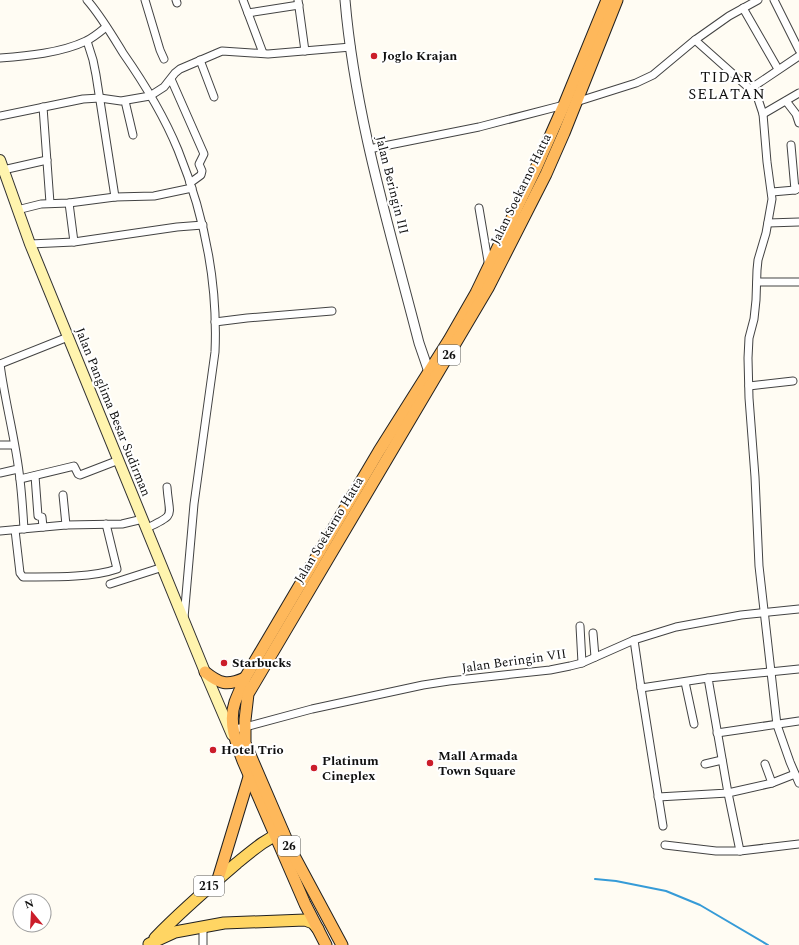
<svg xmlns="http://www.w3.org/2000/svg" width="799" height="945" viewBox="0 0 799 945" font-family="Spectral,serif">
	<style>
		.lines { fill: none; stroke-linecap: round; stroke-linejoin: round }
		.stream { stroke: #369bd7; stroke-width: 2 }
		.minor-casing { stroke: #434343; stroke-width: 9 }
		.tertiary-casing { stroke: #434343; stroke-width: 11 }
		.secondary-casing { stroke: #323232; stroke-width: 12 }
		.primary-casing { stroke: #212121; stroke-width: 13 }
		.trunk-casing { stroke: #212121; stroke-width: 13 }
		.minor { stroke: #fff; stroke-width: 7 }
		.tertiary { stroke: #fff; stroke-width: 9 }
		.secondary { stroke: #fff4ae; stroke-width: 10 }
		.primary { stroke: #ffd563; stroke-width: 11 }
		.trunk { stroke: #feb85b; stroke-width: 11 }
		.poi-dot { fill: #cb1d2a; stroke: #fff; stroke-width: 1.5 }
		.labels { text-anchor: middle; dominant-baseline: central; stroke-width: 4; stroke-linejoin: round; paint-order: stroke }
		.shield { fill: #fff; stroke: #585858; stroke-width: 1 }
		.shield-label { font-size: 12px; font-weight: bold; fill: #101010 }
		.poi-label { font-size: 13px; font-weight: bold; fill: #101010; stroke: #fff; text-anchor: start }
		.street-label { font-size: 13px; fill: #101010; stroke: #fff }
		.quarter-label { font-size: 15px; letter-spacing: 1px; fill: #101010; stroke: #fff }
	</style>
	<rect width="100%" height="100%" fill="#fffcf3"/>
	<g class="lines">
		<!-- stream -->
		<path class="stream" d="M 595,879 L 616,881 L 666,891 L 700,905 L 768,945"/>
		<!-- minor casing -->
		<g class="minor-casing">
			<g id="minor">
				<path d="M 87,0 C 101,16 112,35 123,53 C 144,83 164,116 178,150 C 204,214 218,283 215,352 L 194,504 L 184,618"/>
				<path d="M 145,0 L 160,50 L 164,59"/>
				<path d="M 176,0 L 177,3"/>
				<path d="M 243,0 L 263,53"/>
				<path d="M 298,0 L 305,51"/>
				<path d="M 774,0 L 799,50"/>
				<path d="M 743,8 L 778,69"/>
				<path d="M 248,13 L 299,5"/>
				<path d="M 695,40 L 750,89 L 758,99 L 763,114 L 767,162 L 772,199 L 766,233 L 758,260 L 757,270 L 756,300 L 754,319 L 749,338 L 748,358 L 749,398 L 755,477 L 759,566 L 777,725 L 790,762 L 799,783"/>
				<path d="M 87,41 L 93,60 L 96,75 L 115,197"/>
				<path d="M 0,58 C 27,56 61,53 86,41 C 93,38 100,32 106,27"/>
				<path d="M 200,60 L 214,97"/>
				<path d="M 171,79 L 204,154 L 199,164 L 202,171 L 201,175 L 190,183"/>
				<path d="M 750,89 L 799,56"/>
				<path d="M 125,101 L 133,135"/>
				<path d="M 786,101 L 796,114 L 799,123"/>
				<path d="M 576,102 L 636,83 L 653,75 L 695,40 L 729,16 L 758,0"/>
				<path d="M 43,107 L 50,203"/>
				<path d="M 763,114 L 799,93"/>
				<path d="M 0,116 L 83,99 L 100,98 L 121,101 L 150,96 L 164,87 L 175,73 L 180,69 L 222,51 L 268,54 L 351,47"/>
				<path d="M 791,145 L 795,190"/>
				<path d="M 369,149 L 479,127 L 564,105"/>
				<path d="M 3,170 L 47,160"/>
				<path d="M 772,192 L 795,190 L 799,188"/>
				<path d="M 479,208 L 489,267"/>
				<path d="M 17,210 L 41,204 L 69,203 L 115,197 L 154,196 L 192,188"/>
				<path d="M 768,223 L 799,222"/>
				<path d="M 74,242 L 177,227 L 203,225"/>
				<path d="M 30,244 L 74,242 L 69,203"/>
				<path d="M 757,282 L 799,282"/>
				<path d="M 215,322 L 247,318 L 332,311"/>
				<path d="M 0,364 C 5,403 16,441 20,480 C 22,496 23,513 24,529"/>
				<path d="M 0,364 L 68,337"/>
				<path d="M 749,386 L 793,381"/>
				<path d="M 0,445 L 14,445"/>
				<path d="M 0,473 L 18,469"/>
				<path d="M 35,476 L 38,516 L 42,517 L 43,527"/>
				<path d="M 20,479 L 74,466 L 78,474 L 80,475 L 119,460"/>
				<path d="M 63,495 L 66,525"/>
				<path d="M 147,528 C 177,514 169,517 167,487"/>
				<path d="M 15,530 L 20,573 L 23,577 C 52,577 91,578 117,569 L 106,524"/>
				<path d="M 0,531 L 66,525 L 122,524 L 143,519"/>
				<path d="M 110,584 L 163,567"/>
				<path d="M 580,626 L 582,663"/>
				<path d="M 593,633 L 595,657"/>
				<path d="M 634,640 L 641,688 L 708,678"/>
				<path d="M 685,682 L 694,724"/>
				<path d="M 641,688 L 663,826"/>
				<path d="M 230,730 L 245,727 L 312,709 L 423,685 L 449,681 L 550,670 L 570,666 L 582,663 L 634,640 L 676,627 L 741,615 L 799,609"/>
				<path d="M 717,733 L 799,721"/>
				<path d="M 705,764 L 722,760"/>
				<path d="M 765,764 L 772,783 L 795,774"/>
				<path d="M 658,797 L 728,793 L 708,678 L 799,669"/>
				<path d="M 665,845 L 716,851 L 740,851 L 799,844"/>
				<path d="M 740,851 L 728,793 L 772,783"/>
				<path d="M 203,927 L 203,945"/>
			</g>
		</g>
		<!-- tertiary casing -->
		<g class="tertiary-casing">
			<path id="tertiary" d="M 345,0 C 355,117 390,230 419,343 L 429,372"/>
		</g>
		<!-- secondary casing -->
		<g class="secondary-casing">
			<path id="secondary" d="M 0,160 L 30,244 L 205,672 L 232,735"/>
		</g>
		<!-- primary casing -->
		<g class="primary-casing">
			<g id="primary">
				<path d="M 155,938 C 181,911 209,887 237,863 C 252,851 265,839 283,832"/>
				<path d="M 149,944 L 175,932 L 224,923 L 305,920 L 313,923 L 318,929"/>
			</g>
		</g>
		<!-- trunk casing -->
		<g class="trunk-casing">
			<g id="trunk">
				<path d="M 205,672 C 220,684 227,686 245,678"/>
				<path d="M 218,879 L 249,777"/>
				<path d="M 326,945 L 305,904 L 243,761 C 236,743 228,722 235,702 C 238,694 242,686 245,678 L 379,451 L 449,340 L 476,293 L 537,166 L 564,105 L 607,0"/>
				<path d="M 342,945 L 291,850 L 245,743 L 245,720 L 248,694 L 488,288 L 546,174 L 564,133 L 617,0"/>
			</g>
		</g>
		<!-- minor -->
		<use href="#minor" class="minor"/>
		<!-- tertiary -->
		<use href="#tertiary" class="tertiary"/>
		<!-- secondary -->
		<use href="#secondary" class="secondary"/>
		<!-- primary -->
		<use href="#primary" class="primary"/>
		<!-- trunk -->
		<use href="#trunk" class="trunk"/>
	</g>
	<!-- markers -->
	<g class="poi-dot">
		<circle cx="374" cy="56" r="4"/>
		<circle cx="224" cy="663" r="4"/>
		<circle cx="213" cy="750" r="4"/>
		<circle cx="430" cy="763" r="4"/>
		<circle cx="314" cy="768" r="4"/>
	</g>
	<g class="labels">
		<!-- shield labels -->
		<g class="shield">
			<rect x="438" y="345" width="22" height="20" rx="3"/>
			<rect x="278" y="836" width="22" height="20" rx="3"/>
			<rect x="194" y="876" width="30" height="20" rx="3"/>
		</g>
		<g class="shield-label">
			<text x="449" y="355">26</text>
			<text x="289" y="846">26</text>
			<text x="209" y="886">215</text>
		</g>
		<!-- poi labels -->
		<g class="poi-label">
			<text x="382" y="56">Joglo Krajan</text>
			<text x="232" y="663">Starbucks</text>
			<text x="221" y="750">Hotel Trio</text>
			<text x="438" y="756">Mall Armada<tspan x="438" dy="15">Town Square</tspan></text>
			<text x="322" y="761">Platinum<tspan x="322" dy="15">Cineplex</tspan></text>
		</g>
		<!-- street labels -->
		<g class="street-label">
			<text transform="translate(392 185) rotate(76)">Jalan Beringin III</text>
			<text transform="translate(521 189) rotate(-64)">Jalan Soekarno Hatta</text>
			<text transform="translate(113 412) rotate(68)">Jalan Panglima Besar Sudirman</text>
			<text transform="translate(329 530) rotate(-59)">Jalan Soekarno Hatta</text>
			<text transform="translate(514 661) rotate(-8)">Jalan Beringin VII</text>
		</g>
		<!-- quarter labels -->
		<g class="quarter-label">
			<text x="727" y="77">TIDAR<tspan x="727" dy="17">SELATAN</tspan></text>
		</g>
	</g>
	<!-- north arrow -->
	<g transform="translate(32 913) rotate(342)"><circle r="19" fill="#ffffff" stroke="#9f9f9f"/>
	<path d="M0-3L7 15L0 10L-7 15Z" fill="#cb1d2a"/>
	<text y="-6" font-size="11" font-weight="bold" text-anchor="middle" fill="#101010">N</text>
	</g>
</svg>
